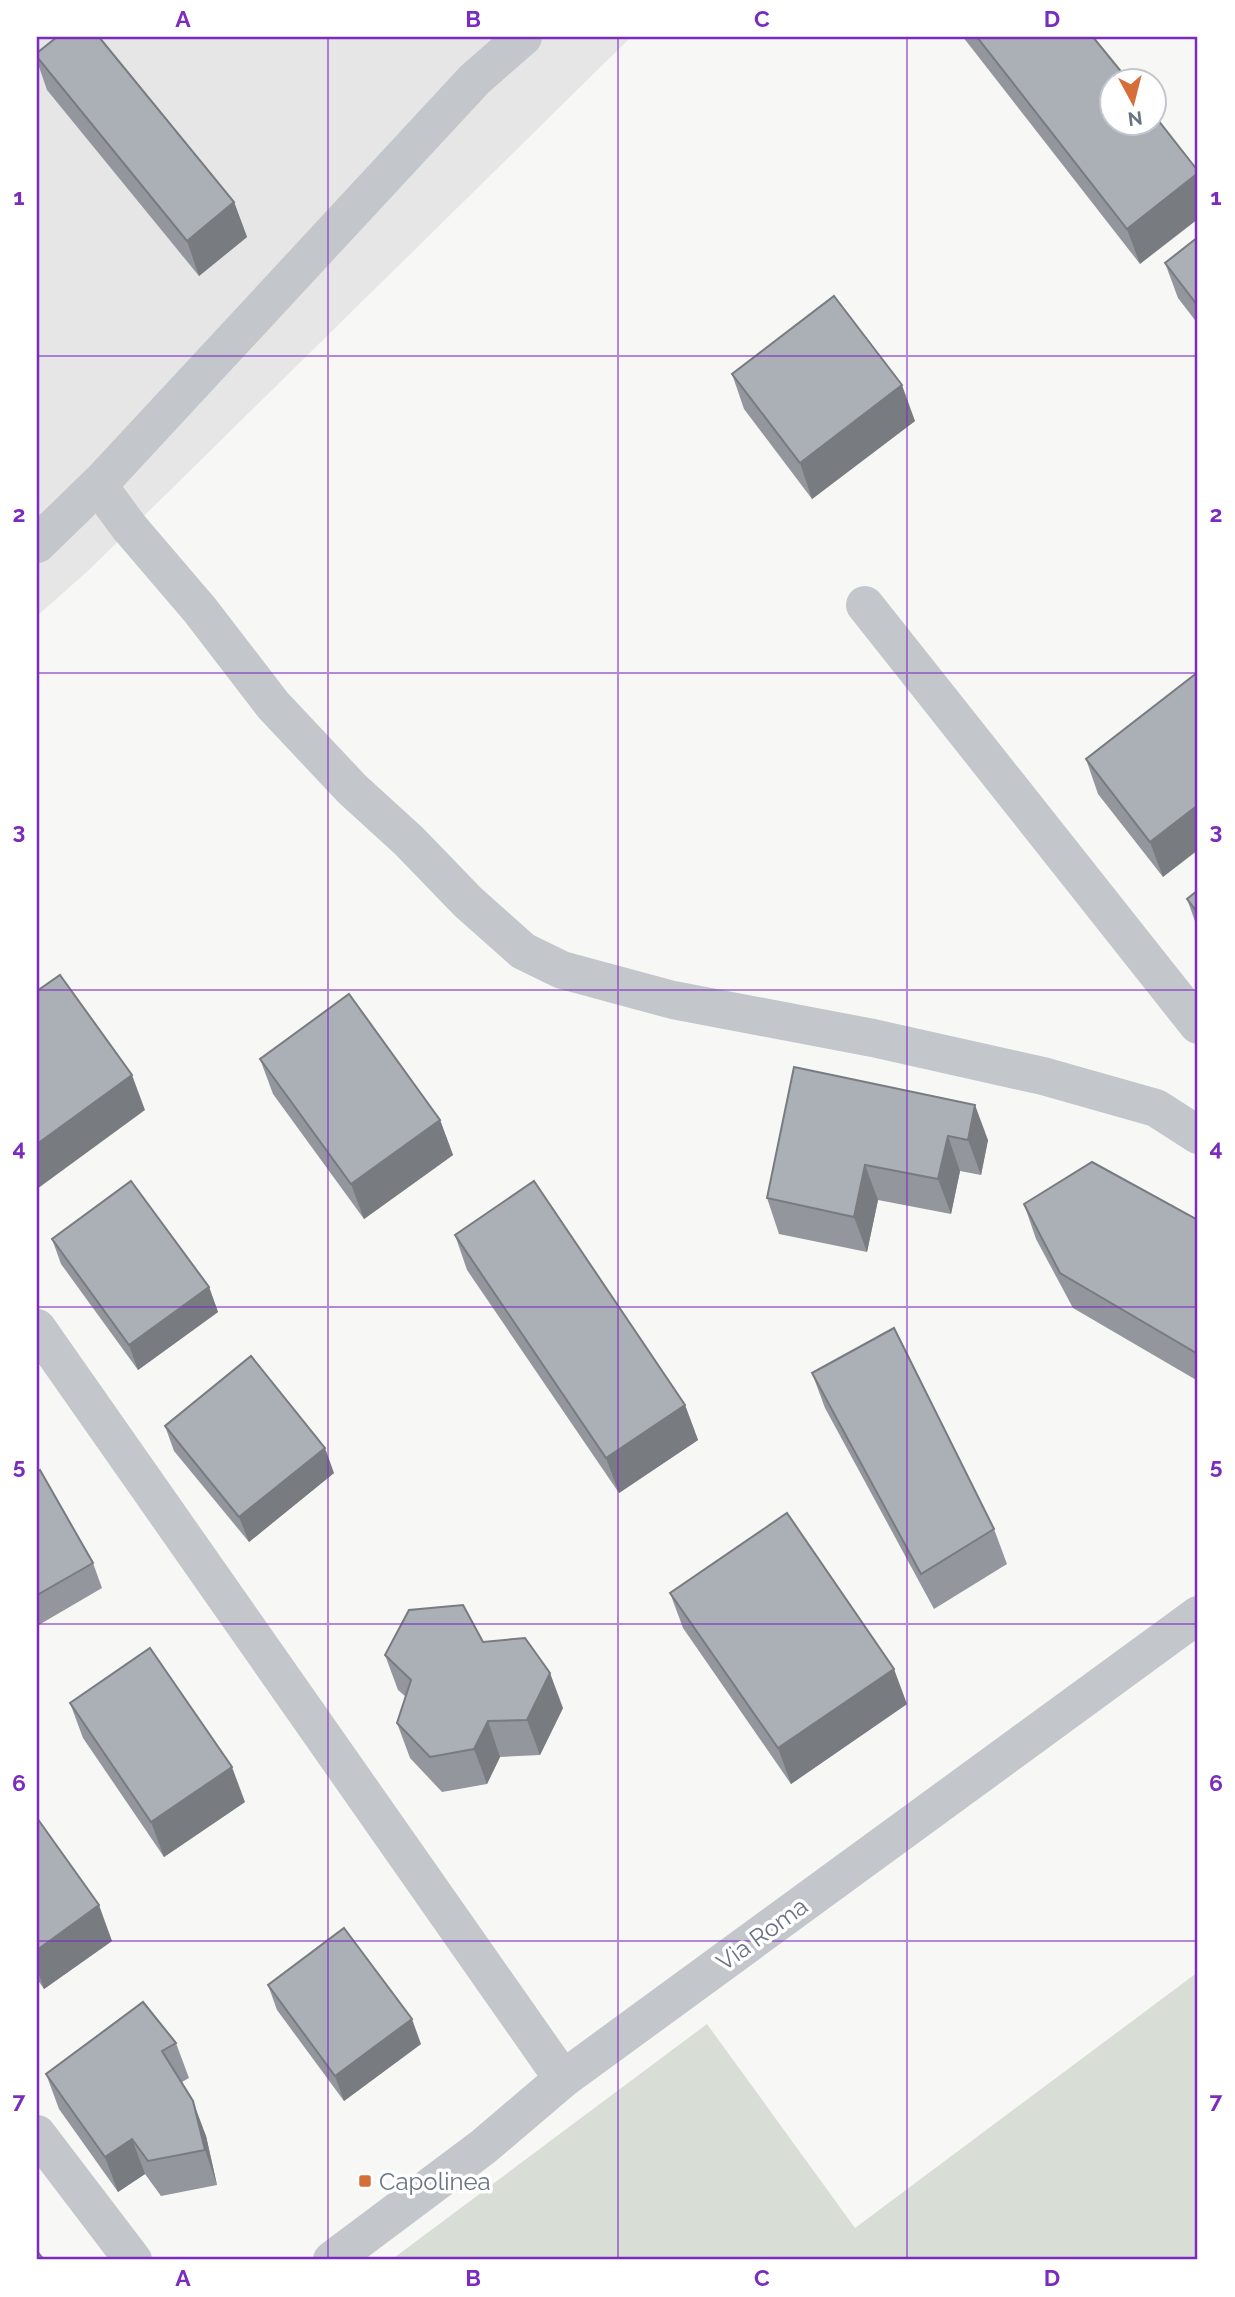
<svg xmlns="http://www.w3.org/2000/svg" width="1235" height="2297" viewBox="0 0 1235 2297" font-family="Raleway,sans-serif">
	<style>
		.built { fill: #e5e6e5 }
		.green { fill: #d8ded6 }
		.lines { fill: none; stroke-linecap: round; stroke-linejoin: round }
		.street { stroke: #c3c6ca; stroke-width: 38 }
		.wall { fill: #93979d }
		.shaded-wall { fill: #787b80 }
		.building { fill: #abb0b7; stroke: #787b80; stroke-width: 2 }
		.grid { fill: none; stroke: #7b2cbf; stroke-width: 2; stroke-opacity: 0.55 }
		.poi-dot { fill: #d56e37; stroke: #fff; stroke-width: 2.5 }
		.labels { text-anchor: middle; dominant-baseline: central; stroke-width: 7; stroke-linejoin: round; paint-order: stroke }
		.street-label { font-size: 24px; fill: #697483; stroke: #fff }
		.poi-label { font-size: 24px; fill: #697483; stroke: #fff; text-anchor: start }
		.neatline { fill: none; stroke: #7b2cbf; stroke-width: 2.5 }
		.grid-label { font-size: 23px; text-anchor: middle; font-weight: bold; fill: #7b2cbf }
	</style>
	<rect width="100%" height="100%" fill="#f7f7f5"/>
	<!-- built -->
	<path class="built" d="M 37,37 L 631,37 L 90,569 L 37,616 Z"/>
	<!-- green -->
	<path class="green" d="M 1198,1972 L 1198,2260 L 391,2260 L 707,2024 L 855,2228 Z"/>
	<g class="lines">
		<!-- street -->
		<g class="street">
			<path d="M 98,485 L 129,527 L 200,610 L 273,705 L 352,789 L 409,841 L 468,902 L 523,951 L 562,970 L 673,1000 L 873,1038 L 1043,1076 L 1156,1108 L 1198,1135"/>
			<path d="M 37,544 L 103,480 L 475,79 L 523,37"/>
			<path d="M 865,605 L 1198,1025"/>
			<path d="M 37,1328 L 563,2079"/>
			<path d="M 37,2134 L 133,2260"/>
			<path d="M 332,2260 L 483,2147 L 563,2079 L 1198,1615"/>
		</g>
	</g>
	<!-- wall -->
	<g class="wall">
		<path d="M 963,37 L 1093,37 L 1140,264 Z"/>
		<path d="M 37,53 L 234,202 L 247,237 L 199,276 L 47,90 L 37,61 Z"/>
		<path d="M 1198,237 L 1198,324 L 1178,298 L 1165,263 Z"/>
		<path d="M 732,374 L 915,421 L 812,499 L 744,409 Z"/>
		<path d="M 1198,672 L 1163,877 L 1098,794 L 1086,759 Z"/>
		<path d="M 1198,890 L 1198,927 L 1196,924 L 1187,899 Z"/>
		<path d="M 260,1059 L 440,1120 L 453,1155 L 364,1219 L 273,1094 Z"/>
		<path d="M 794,1067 L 988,1140 L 981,1175 L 960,1171 L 951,1214 L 878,1200 L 867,1252 L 779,1234 L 767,1198 Z"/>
		<path d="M 1024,1204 L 1198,1220 L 1198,1381 L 1073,1308 L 1036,1239 Z"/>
		<path d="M 455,1235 L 685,1405 L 698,1440 L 619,1493 L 467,1270 Z"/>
		<path d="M 52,1239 L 209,1287 L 218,1312 L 138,1370 L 61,1264 Z"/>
		<path d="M 812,1373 L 994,1529 L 1007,1564 L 934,1609 L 825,1408 Z"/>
		<path d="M 165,1426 L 334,1473 L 249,1542 L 174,1451 Z"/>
		<path d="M 37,1472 L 93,1563 L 102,1588 L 37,1626 Z"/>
		<path d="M 670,1593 L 907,1704 L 791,1784 L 683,1628 Z"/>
		<path d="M 483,1642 L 563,1708 L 540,1755 L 500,1757 L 487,1784 L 442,1792 L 410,1758 L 397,1723 L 406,1697 L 398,1690 L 385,1655 Z"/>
		<path d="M 70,1703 L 245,1802 L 164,1857 L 83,1738 Z"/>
		<path d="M 37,1818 L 112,1941 L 44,1989 L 37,1979 Z"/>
		<path d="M 268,1985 L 421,2044 L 344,2101 L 277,2010 Z"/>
		<path d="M 176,2043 L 189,2078 L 182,2082 L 206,2136 L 217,2185 L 161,2196 L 145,2174 L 118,2192 L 59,2109 L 46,2074 Z"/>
	</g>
	<!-- shaded-wall -->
	<g class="shaded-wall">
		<path d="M 1198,173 L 1198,219 L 1140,264 L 1127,229 Z"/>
		<path d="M 234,202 L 247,237 L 199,276 L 187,241 Z"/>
		<path d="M 902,385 L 915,421 L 812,499 L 800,463 Z"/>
		<path d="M 1198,805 L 1198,850 L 1163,877 L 1150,842 Z"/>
		<path d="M 132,1075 L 145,1110 L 37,1189 L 37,1144 Z"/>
		<path d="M 975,1105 L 988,1140 L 981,1175 L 968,1140 Z"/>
		<path d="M 440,1120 L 453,1155 L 364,1219 L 351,1184 Z"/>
		<path d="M 948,1136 L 960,1171 L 951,1214 L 938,1179 Z"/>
		<path d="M 865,1165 L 878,1200 L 867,1252 L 854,1217 Z"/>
		<path d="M 209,1287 L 218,1312 L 138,1370 L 129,1345 Z"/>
		<path d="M 685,1405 L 698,1440 L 619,1493 L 606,1458 Z"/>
		<path d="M 325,1448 L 334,1473 L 249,1542 L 239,1517 Z"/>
		<path d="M 894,1669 L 907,1704 L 791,1784 L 778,1748 Z"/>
		<path d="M 550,1673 L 563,1708 L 540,1755 L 527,1720 Z"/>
		<path d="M 488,1721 L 500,1757 L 487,1784 L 474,1749 Z"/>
		<path d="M 232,1767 L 245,1802 L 164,1857 L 151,1822 Z"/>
		<path d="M 99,1905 L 112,1941 L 44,1989 L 37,1969 L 37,1950 Z"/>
		<path d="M 412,2019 L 421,2044 L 344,2101 L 335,2076 Z"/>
		<path d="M 193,2101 L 206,2136 L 217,2185 L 205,2150 Z"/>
		<path d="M 132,2139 L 145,2174 L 118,2192 L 105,2157 Z"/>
	</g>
	<!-- building -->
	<g class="building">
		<path d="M 57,37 L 99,37 L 234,202 L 187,241 L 37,57 L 37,53 Z"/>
		<path d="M 977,37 L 1093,37 L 1128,80 L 1112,80 L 1112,122 L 1154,122 L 1154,115 L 1198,171 L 1198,173 L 1127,229 Z"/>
		<path d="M 1198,237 L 1198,306 L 1165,263 Z"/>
		<path d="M 834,296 L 902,385 L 800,463 L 732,374 Z"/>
		<path d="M 1198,672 L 1198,805 L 1150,842 L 1086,759 Z"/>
		<path d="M 1198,890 L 1198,913 L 1187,899 Z"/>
		<path d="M 60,975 L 132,1075 L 37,1144 L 37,991 Z"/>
		<path d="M 349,994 L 440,1120 L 351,1184 L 260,1059 Z"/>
		<path d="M 794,1067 L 975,1105 L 968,1140 L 948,1136 L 938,1179 L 865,1165 L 854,1217 L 767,1198 Z"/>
		<path d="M 1092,1162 L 1198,1220 L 1198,1354 L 1060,1273 L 1024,1204 Z"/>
		<path d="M 131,1181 L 209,1287 L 129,1345 L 52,1239 Z"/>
		<path d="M 534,1181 L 685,1405 L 606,1458 L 455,1235 Z"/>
		<path d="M 894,1328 L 994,1529 L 921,1574 L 812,1373 Z"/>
		<path d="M 251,1356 L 325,1448 L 239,1517 L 165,1426 Z"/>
		<path d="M 40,1470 L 93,1563 L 37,1595 L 37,1472 Z"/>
		<path d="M 787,1513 L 894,1669 L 778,1748 L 670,1593 Z"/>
		<path d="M 463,1605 L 483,1642 L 525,1638 L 550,1673 L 527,1720 L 488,1721 L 474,1749 L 430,1757 L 397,1723 L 411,1680 L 385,1655 L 409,1610 Z"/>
		<path d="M 150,1648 L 232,1767 L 151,1822 L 70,1703 Z"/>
		<path d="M 37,1818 L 99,1905 L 37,1950 Z"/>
		<path d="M 344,1928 L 412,2019 L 335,2076 L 268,1985 Z"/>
		<path d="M 143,2002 L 176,2043 L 162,2051 L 193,2101 L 205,2150 L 148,2161 L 132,2139 L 105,2157 L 46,2074 Z"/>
		<path d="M 37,2251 L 44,2260 L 37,2260 Z"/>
	</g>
	<!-- grid -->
	<path class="grid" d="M 328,37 L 328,2260M 618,37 L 618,2260M 907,37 L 907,2260M 37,356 L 1198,356M 37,673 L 1198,673M 37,990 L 1198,990M 37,1307 L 1198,1307M 37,1624 L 1198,1624M 37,1941 L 1198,1941"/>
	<!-- markers -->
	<rect class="poi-dot" x="358" y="2174" width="14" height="14" rx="3.5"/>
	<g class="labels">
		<!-- street labels -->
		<g class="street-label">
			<text transform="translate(762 1934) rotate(-36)">Via Roma</text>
		</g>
		<!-- poi labels -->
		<g class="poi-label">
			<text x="379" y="2181">Capolinea</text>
		</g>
	</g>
	<!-- border -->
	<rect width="1235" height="2297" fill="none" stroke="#ffffff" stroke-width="77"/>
	<!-- north arrow -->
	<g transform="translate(1133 102) rotate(173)"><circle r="33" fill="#ffffff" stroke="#c3c7cd" stroke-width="2"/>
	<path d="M0-5L12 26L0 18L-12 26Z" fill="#d56e37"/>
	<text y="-10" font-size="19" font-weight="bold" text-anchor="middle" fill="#697483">N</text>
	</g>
	<rect x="38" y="38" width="1158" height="2220" class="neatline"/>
	<g class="grid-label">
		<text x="183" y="27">A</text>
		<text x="473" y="27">B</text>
		<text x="762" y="27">C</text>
		<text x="1052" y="27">D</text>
		<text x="19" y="205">1</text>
		<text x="1216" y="205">1</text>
		<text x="19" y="522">2</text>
		<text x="1216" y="522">2</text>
		<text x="19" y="839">3</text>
		<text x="1216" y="839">3</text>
		<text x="19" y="1156">4</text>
		<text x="1216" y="1156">4</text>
		<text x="19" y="1474">5</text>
		<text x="1216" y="1474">5</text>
		<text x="19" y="1791">6</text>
		<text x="1216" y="1791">6</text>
		<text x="19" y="2108">7</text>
		<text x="1216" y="2108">7</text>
		<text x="183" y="2286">A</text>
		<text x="473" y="2286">B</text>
		<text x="762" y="2286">C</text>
		<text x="1052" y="2286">D</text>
	</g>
</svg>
